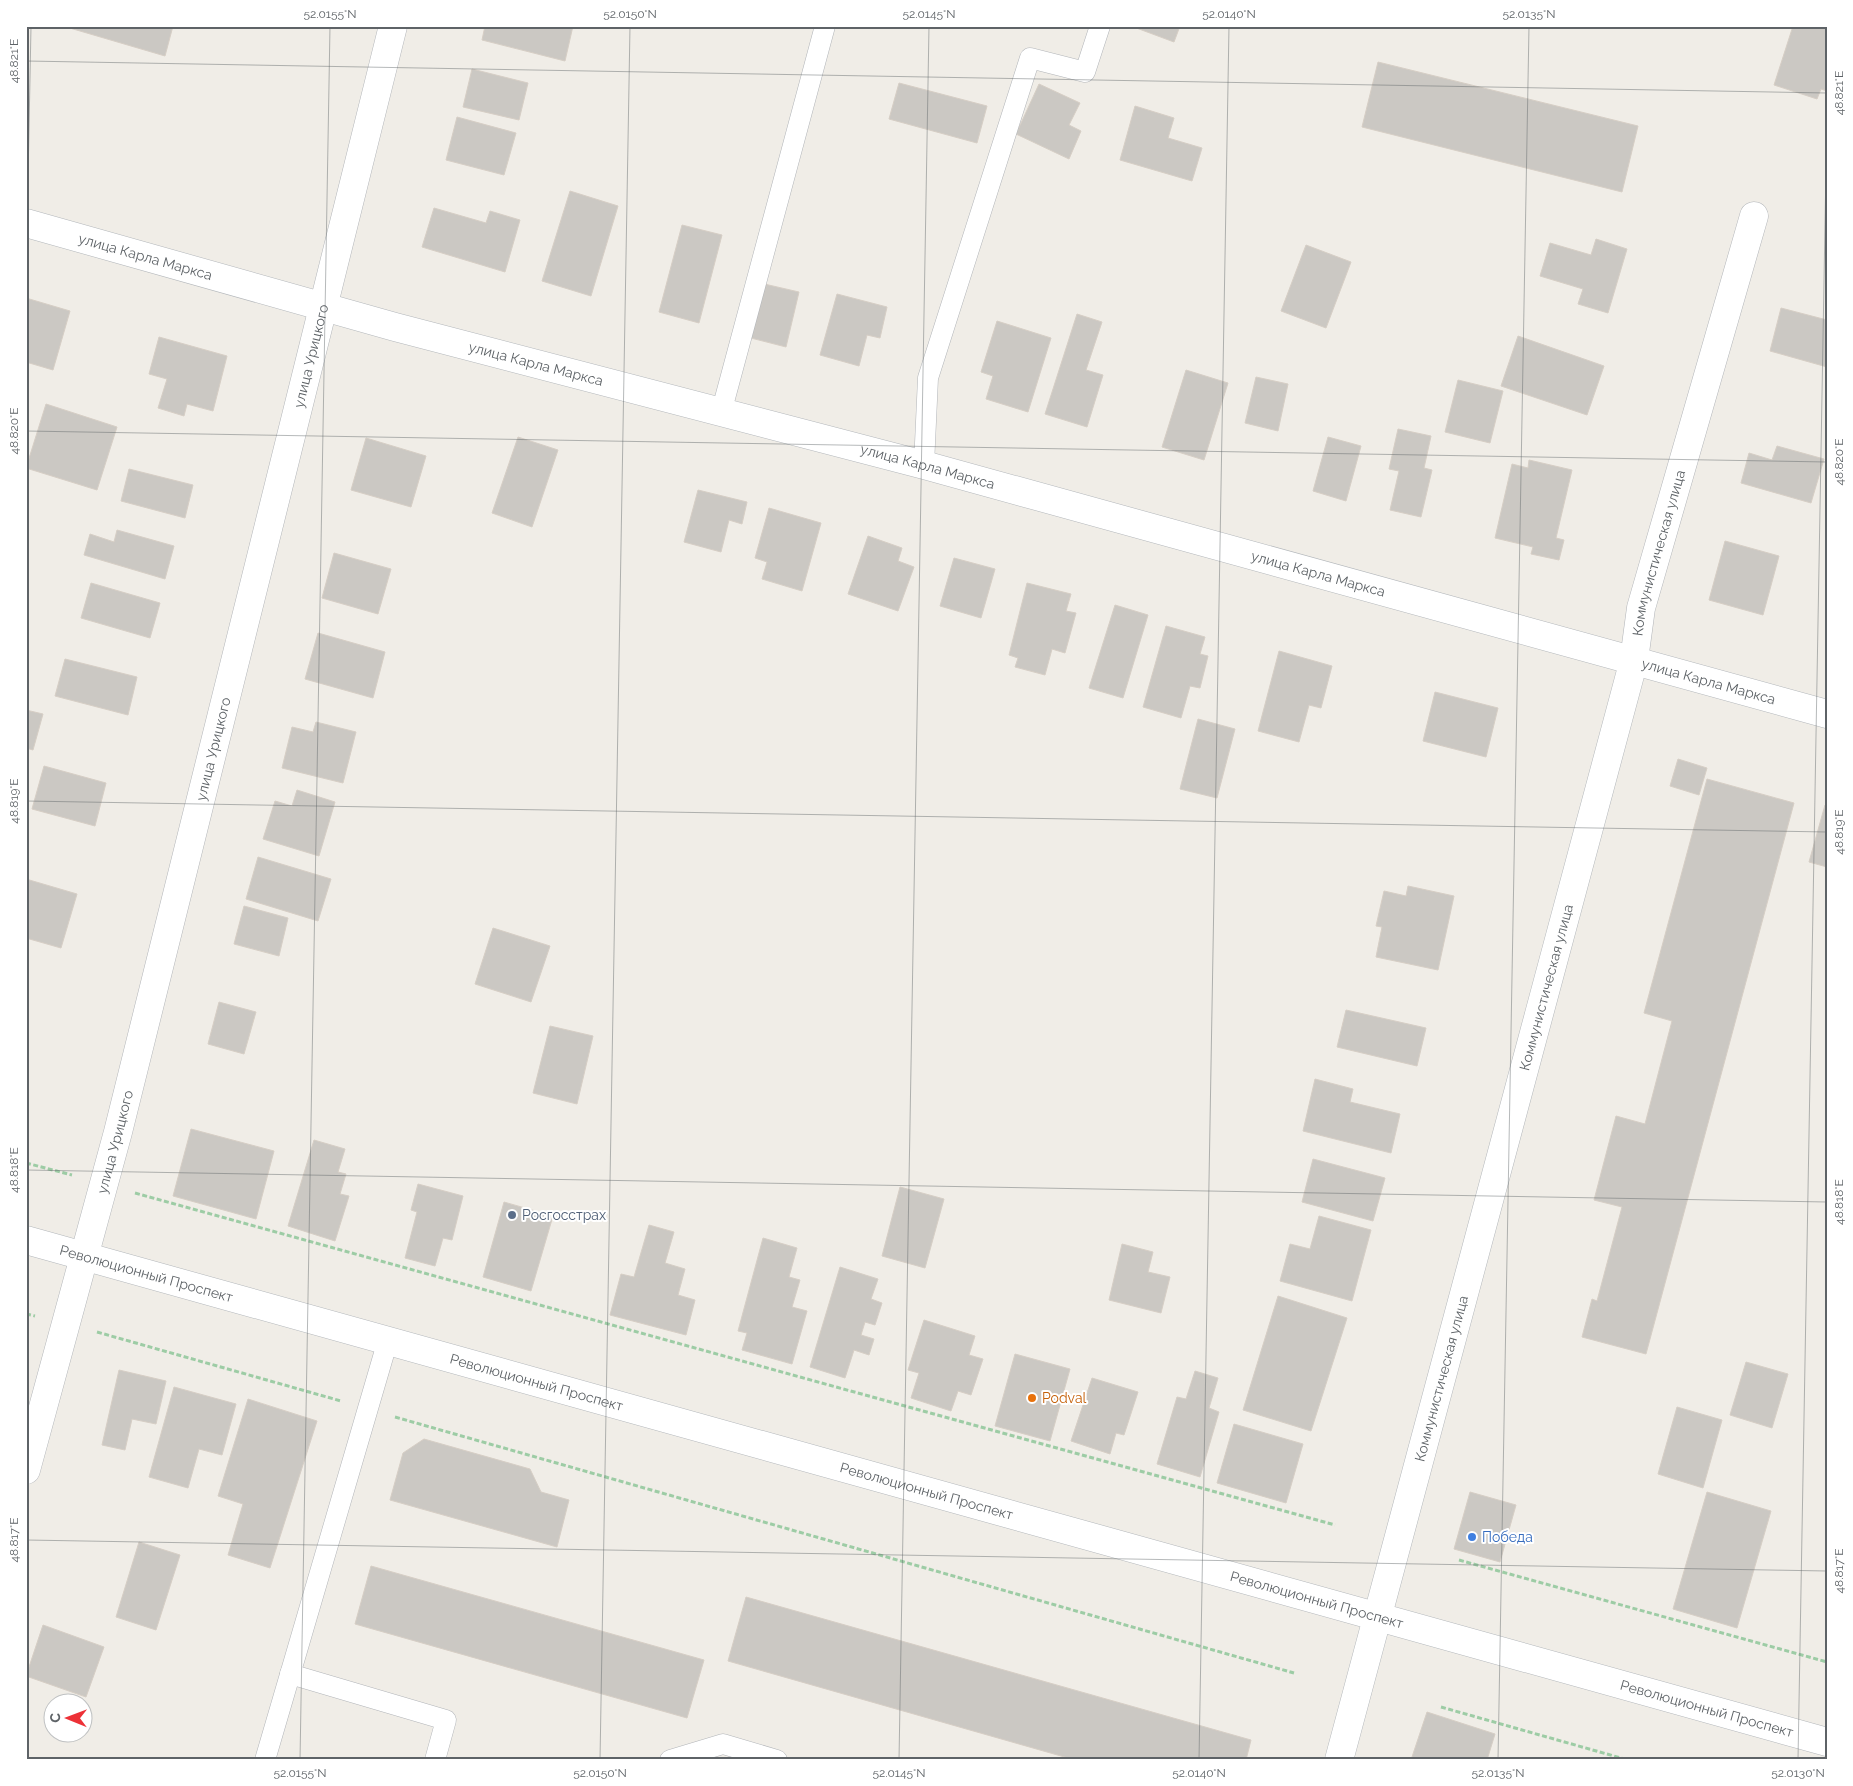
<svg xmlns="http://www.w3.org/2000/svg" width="1853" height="1786" viewBox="0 0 1853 1786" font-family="Raleway,sans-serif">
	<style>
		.building { fill: #cbc8c3; stroke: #d6cec5 }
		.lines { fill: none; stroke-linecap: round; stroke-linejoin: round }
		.lane-casing { stroke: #b2b5b9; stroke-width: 21 }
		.street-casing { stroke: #b2b5b9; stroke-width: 29 }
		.secondary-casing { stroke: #b3b7bb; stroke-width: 29 }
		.path { stroke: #9dcca5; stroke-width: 3; stroke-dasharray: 5 2.5; stroke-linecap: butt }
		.lane { stroke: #fff; stroke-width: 20 }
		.street { stroke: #fff; stroke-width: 28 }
		.secondary { stroke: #fff; stroke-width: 28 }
		.ticks { fill: none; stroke: #5e6367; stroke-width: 1; stroke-opacity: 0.45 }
		.service-dot { fill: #5c6f8a; stroke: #fff; stroke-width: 2 }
		.food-dot { fill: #e8710a; stroke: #fff; stroke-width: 2 }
		.shop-dot { fill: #3f7fe0; stroke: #fff; stroke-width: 2 }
		.labels { text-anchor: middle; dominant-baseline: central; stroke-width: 4; stroke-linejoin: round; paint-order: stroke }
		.street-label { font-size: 14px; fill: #5e6367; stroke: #fff }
		.service-label { font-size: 14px; fill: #4e5e75; stroke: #fff; text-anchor: start }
		.food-label { font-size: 14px; fill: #c56008; stroke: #fff; text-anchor: start }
		.shop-label { font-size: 14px; fill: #366cbe; stroke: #fff; text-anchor: start }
		.neatline { fill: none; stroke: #5e6367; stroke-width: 2 }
		.ticks-label { font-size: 12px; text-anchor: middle; fill: #5e6367 }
	</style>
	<rect width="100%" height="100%" fill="#f0ede7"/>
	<!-- building -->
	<g class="building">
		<path d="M 63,26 L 173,26 L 165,56 Z"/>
		<path d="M 485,26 L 573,26 L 565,61 L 482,40 Z"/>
		<path d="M 1131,26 L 1180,26 L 1174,42 Z"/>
		<path d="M 1793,26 L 1827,28 L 1827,91 L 1821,89 L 1817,99 L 1774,85 Z"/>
		<path d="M 1378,62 L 1638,126 L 1622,192 L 1362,127 Z"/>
		<path d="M 472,69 L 528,83 L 519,120 L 463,107 Z"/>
		<path d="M 899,83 L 987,106 L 977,143 L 889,119 Z"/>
		<path d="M 1039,84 L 1080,103 L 1069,125 L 1081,131 L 1069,159 L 1016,134 Z"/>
		<path d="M 1135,106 L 1174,118 L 1168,138 L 1202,148 L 1192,181 L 1120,160 Z"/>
		<path d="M 457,117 L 516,133 L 504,175 L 446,160 Z"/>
		<path d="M 570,191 L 618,206 L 591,296 L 542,281 Z"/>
		<path d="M 434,208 L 486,223 L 490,211 L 520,220 L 505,272 L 422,247 Z"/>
		<path d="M 682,225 L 722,235 L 699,323 L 659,312 Z"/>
		<path d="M 1596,239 L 1627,249 L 1608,313 L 1578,304 L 1583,289 L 1540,276 L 1550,243 L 1591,255 Z"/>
		<path d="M 1306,245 L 1351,262 L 1326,328 L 1281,311 Z"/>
		<path d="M 760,283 L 799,292 L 786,347 L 747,337 Z"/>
		<path d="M 837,294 L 887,307 L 880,338 L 867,335 L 859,366 L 820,355 Z"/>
		<path d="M 26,298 L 70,311 L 53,370 L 26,362 Z"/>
		<path d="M 1781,308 L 1827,320 L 1827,367 L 1770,351 Z"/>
		<path d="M 1077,314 L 1102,322 L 1086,370 L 1103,375 L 1087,427 L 1045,414 Z"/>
		<path d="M 997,321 L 1051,338 L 1028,412 L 986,399 L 993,376 L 981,372 Z"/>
		<path d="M 1518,336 L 1604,366 L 1587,415 L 1501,386 Z"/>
		<path d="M 159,337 L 227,356 L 213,411 L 187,404 L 184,416 L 158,408 L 167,379 L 149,374 Z"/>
		<path d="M 1186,370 L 1228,383 L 1204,460 L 1162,447 Z"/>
		<path d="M 1256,377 L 1288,384 L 1278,431 L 1245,423 Z"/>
		<path d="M 1458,380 L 1503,391 L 1490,443 L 1445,432 Z"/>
		<path d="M 46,404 L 117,427 L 97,490 L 26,468 Z"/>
		<path d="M 1398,429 L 1431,436 L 1424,468 L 1432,470 L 1421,517 L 1390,510 L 1399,471 L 1389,469 Z"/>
		<path d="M 518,437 L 558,450 L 532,527 L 492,513 Z"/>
		<path d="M 1328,437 L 1361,446 L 1346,501 L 1313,491 Z"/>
		<path d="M 366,438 L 426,456 L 411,507 L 351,490 Z"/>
		<path d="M 1777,446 L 1824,459 L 1811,503 L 1741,483 L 1749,453 L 1772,460 Z"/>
		<path d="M 1529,460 L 1572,470 L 1556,538 L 1564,540 L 1559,560 L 1531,554 L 1533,547 L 1495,538 L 1512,464 L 1528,468 Z"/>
		<path d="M 129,469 L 193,485 L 185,518 L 121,501 Z"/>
		<path d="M 698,490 L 747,502 L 742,524 L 729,520 L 721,552 L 684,542 Z"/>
		<path d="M 769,508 L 821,523 L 802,591 L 762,579 L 767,562 L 755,558 Z"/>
		<path d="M 117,530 L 174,546 L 165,579 L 84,555 L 90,534 L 114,542 Z"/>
		<path d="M 868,536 L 902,548 L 898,561 L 914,567 L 898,611 L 848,594 Z"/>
		<path d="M 1725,541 L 1779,556 L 1763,615 L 1709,600 Z"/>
		<path d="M 334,553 L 391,569 L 378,614 L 322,598 Z"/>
		<path d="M 954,558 L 995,569 L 981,618 L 940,606 Z"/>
		<path d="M 91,583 L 160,603 L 150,638 L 81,618 Z"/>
		<path d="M 1027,583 L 1071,594 L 1066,611 L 1076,613 L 1065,653 L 1052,649 L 1045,675 L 1015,667 L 1018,658 L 1009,655 Z"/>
		<path d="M 1115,605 L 1148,615 L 1123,698 L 1089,688 Z"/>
		<path d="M 1166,626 L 1205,637 L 1200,654 L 1208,656 L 1200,688 L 1190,686 L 1181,718 L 1143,707 Z"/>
		<path d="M 318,633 L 385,652 L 373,698 L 305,679 Z"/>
		<path d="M 1279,651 L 1332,666 L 1321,708 L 1309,705 L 1299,742 L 1258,731 Z"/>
		<path d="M 65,659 L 137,677 L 128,715 L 55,696 Z"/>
		<path d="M 1435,692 L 1498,708 L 1486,757 L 1423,741 Z"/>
		<path d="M 26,710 L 43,714 L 33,750 L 26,748 Z"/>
		<path d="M 1198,719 L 1235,729 L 1217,798 L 1180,789 Z"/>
		<path d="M 316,722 L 356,732 L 343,783 L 282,768 L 292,727 L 313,732 Z"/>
		<path d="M 1678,759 L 1707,768 L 1699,795 L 1670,786 Z"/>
		<path d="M 44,766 L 106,783 L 95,826 L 32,809 Z"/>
		<path d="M 1707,779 L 1794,803 L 1646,1354 L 1582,1337 L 1592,1299 L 1597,1301 L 1622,1207 L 1594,1200 L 1616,1116 L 1645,1124 L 1672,1021 L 1644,1013 Z"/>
		<path d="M 297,790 L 335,802 L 319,856 L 263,839 L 275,801 L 292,806 Z"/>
		<path d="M 1825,805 L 1827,806 L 1827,867 L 1809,862 Z"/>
		<path d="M 258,857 L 331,879 L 318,921 L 246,899 Z"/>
		<path d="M 26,879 L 77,894 L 61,948 L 26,938 Z"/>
		<path d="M 1408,886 L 1454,896 L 1438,970 L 1376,957 L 1382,927 L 1376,926 L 1384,891 L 1406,896 Z"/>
		<path d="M 244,906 L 288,918 L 279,956 L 234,944 Z"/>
		<path d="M 493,928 L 550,946 L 531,1002 L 475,984 Z"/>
		<path d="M 219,1002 L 256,1012 L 244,1054 L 208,1044 Z"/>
		<path d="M 1346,1010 L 1426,1028 L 1417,1066 L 1337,1047 Z"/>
		<path d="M 550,1026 L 593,1036 L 577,1104 L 533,1093 Z"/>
		<path d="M 1315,1079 L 1353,1089 L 1350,1102 L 1400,1114 L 1391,1153 L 1303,1131 Z"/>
		<path d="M 191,1129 L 274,1151 L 256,1219 L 173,1196 Z"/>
		<path d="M 314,1140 L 345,1149 L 338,1172 L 346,1174 L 340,1194 L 349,1196 L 335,1241 L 288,1226 Z"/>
		<path d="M 1313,1159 L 1385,1178 L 1373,1221 L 1302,1202 Z"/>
		<path d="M 418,1184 L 463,1196 L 452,1240 L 443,1238 L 435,1266 L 405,1258 L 417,1212 L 411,1210 Z"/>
		<path d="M 900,1187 L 944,1199 L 925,1268 L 882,1256 Z"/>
		<path d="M 504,1202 L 553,1216 L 531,1291 L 483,1277 Z"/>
		<path d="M 1319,1216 L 1371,1230 L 1352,1301 L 1280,1281 L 1290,1244 L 1310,1249 Z"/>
		<path d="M 649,1225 L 674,1232 L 665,1263 L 685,1269 L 678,1295 L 695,1300 L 686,1335 L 610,1315 L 621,1274 L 634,1277 Z"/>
		<path d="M 763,1238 L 797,1248 L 789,1277 L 800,1280 L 792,1307 L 807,1311 L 792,1364 L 742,1350 L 747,1333 L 738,1331 Z"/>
		<path d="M 1122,1244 L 1153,1252 L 1148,1272 L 1170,1277 L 1161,1313 L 1109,1300 Z"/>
		<path d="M 840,1267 L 878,1279 L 871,1299 L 882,1303 L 875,1325 L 865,1322 L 861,1335 L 874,1339 L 869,1355 L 854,1350 L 845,1378 L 810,1367 Z"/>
		<path d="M 1278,1296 L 1347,1318 L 1311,1431 L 1243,1410 Z"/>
		<path d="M 924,1320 L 975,1336 L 969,1355 L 983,1359 L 971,1395 L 958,1391 L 951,1411 L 911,1398 L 919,1373 L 908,1370 Z"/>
		<path d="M 1015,1354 L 1070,1369 L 1050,1441 L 995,1426 Z"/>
		<path d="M 1746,1362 L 1788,1374 L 1772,1428 L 1730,1415 Z"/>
		<path d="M 119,1370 L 166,1381 L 156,1424 L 132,1419 L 125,1450 L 102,1445 Z"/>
		<path d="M 1195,1371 L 1218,1378 L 1209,1408 L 1219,1412 L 1200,1477 L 1157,1464 L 1177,1397 L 1186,1399 Z"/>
		<path d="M 1092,1378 L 1138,1392 L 1124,1435 L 1116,1433 L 1110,1454 L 1071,1441 Z"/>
		<path d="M 174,1387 L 236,1404 L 222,1455 L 199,1449 L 188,1488 L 149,1477 Z"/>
		<path d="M 248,1399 L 317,1421 L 270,1568 L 228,1555 L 243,1504 L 218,1496 Z"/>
		<path d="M 1677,1407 L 1722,1420 L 1703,1488 L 1658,1474 Z"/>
		<path d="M 1234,1424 L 1303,1444 L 1286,1503 L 1217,1483 Z"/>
		<path d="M 424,1439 L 530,1469 L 541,1492 L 569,1500 L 557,1547 L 390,1500 L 403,1453 Z"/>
		<path d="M 1470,1492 L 1516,1505 L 1500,1562 L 1454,1549 Z"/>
		<path d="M 1707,1492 L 1771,1511 L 1737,1628 L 1673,1609 Z"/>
		<path d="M 139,1542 L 180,1555 L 156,1630 L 116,1617 Z"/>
		<path d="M 371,1566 L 704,1660 L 687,1718 L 355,1624 Z"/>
		<path d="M 746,1597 L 1251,1740 L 1246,1760 L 1075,1760 L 728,1661 Z"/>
		<path d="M 43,1625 L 104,1647 L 86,1697 L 26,1676 Z"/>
		<path d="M 1427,1712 L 1495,1734 L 1487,1760 L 1411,1760 Z"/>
	</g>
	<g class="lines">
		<!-- lane casing -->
		<g class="lane-casing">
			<g id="lane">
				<path d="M 721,413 L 825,26"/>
				<path d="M 924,465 L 928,378 L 1030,58 L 1085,72 L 1100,26"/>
				<path d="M 290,1674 L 446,1720 L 435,1760"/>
				<path d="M 265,1760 L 388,1340"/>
				<path d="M 670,1760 L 723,1744 L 777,1760"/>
			</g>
		</g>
		<!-- street casing -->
		<g class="street-casing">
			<g id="street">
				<path id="s1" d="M 1634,660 L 1641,608 L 1754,216"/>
				<path id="s2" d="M 26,1470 L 118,1132 L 393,26"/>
			</g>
		</g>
		<!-- secondary casing -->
		<g class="secondary-casing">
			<g id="secondary">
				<path id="s3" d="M 26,223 L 395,327 L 924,465 L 1827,714"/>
				<path id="s4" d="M 26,1240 L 1827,1742"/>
				<path id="s5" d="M 1339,1760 L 1634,660"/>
			</g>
		</g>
		<!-- path -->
		<g class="path">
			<path d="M 26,1163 L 72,1175"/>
			<path d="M 135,1193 L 1335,1525"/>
			<path d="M 26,1314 L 35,1316"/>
			<path d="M 97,1332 L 341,1401"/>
			<path d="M 395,1417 L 1294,1673"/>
			<path d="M 1459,1560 L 1827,1662"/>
			<path d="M 1441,1707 L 1628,1760"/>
		</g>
		<!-- lane -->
		<use href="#lane" class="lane"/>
		<!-- street -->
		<use href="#street" class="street"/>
		<!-- secondary -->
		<use href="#secondary" class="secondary"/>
	</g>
	<!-- ticks -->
	<path class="ticks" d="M 26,61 L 1827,93M 26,282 L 31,26M 26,431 L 1827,462M 26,801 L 1827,832M 26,1170 L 1827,1202M 26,1540 L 1827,1571M 300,1760 L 330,26M 600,1760 L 630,26M 899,1760 L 929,26M 1199,1760 L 1229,26M 1498,1760 L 1529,26M 1798,1760 L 1827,111"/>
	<!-- markers -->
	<circle class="service-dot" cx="512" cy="1215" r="5"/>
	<circle class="food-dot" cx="1032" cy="1398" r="5"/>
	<circle class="shop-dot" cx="1472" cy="1537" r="5"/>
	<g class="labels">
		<!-- street labels -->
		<g class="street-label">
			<text stroke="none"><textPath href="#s3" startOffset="124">улица Карла Маркса</textPath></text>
			<text stroke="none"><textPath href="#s2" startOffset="1150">улица Урицкого</textPath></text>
			<text stroke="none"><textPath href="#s3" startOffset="529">улица Карла Маркса</textPath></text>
			<text stroke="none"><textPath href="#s3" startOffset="934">улица Карла Маркса</textPath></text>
			<text stroke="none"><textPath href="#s1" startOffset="110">Коммунистическая улица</textPath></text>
			<text stroke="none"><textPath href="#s3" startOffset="1339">улица Карла Маркса</textPath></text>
			<text stroke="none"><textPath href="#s3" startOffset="1744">улица Карла Маркса</textPath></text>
			<text stroke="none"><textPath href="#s2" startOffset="745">улица Урицкого</textPath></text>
			<text stroke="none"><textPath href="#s5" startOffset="800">Коммунистическая улица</textPath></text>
			<text stroke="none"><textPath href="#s2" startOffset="340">улица Урицкого</textPath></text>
			<text stroke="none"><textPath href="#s4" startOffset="125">Революционный Проспект</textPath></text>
			<text stroke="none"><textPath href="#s5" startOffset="395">Коммунистическая улица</textPath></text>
			<text stroke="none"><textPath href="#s4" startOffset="530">Революционный Проспект</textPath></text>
			<text stroke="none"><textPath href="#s4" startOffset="935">Революционный Проспект</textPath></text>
			<text stroke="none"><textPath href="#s4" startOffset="1340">Революционный Проспект</textPath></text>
			<text stroke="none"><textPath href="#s4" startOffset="1745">Революционный Проспект</textPath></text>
		</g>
		<!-- service labels -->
		<g class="service-label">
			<text x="522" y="1215">Росгосстрах</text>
		</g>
		<!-- food labels -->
		<g class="food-label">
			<text x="1042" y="1398">Podval</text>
		</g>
		<!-- shop labels -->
		<g class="shop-label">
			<text x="1482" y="1537">Победа</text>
		</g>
	</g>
	<!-- border -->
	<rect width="1853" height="1786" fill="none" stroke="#ffffff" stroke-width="55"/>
	<!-- north arrow -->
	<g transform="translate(68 1718) rotate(271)"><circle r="24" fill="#ffffff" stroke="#bfc1c2"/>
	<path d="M0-4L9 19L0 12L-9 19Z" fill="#ed3137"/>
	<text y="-8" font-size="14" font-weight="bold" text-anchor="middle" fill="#5e6367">С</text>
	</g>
	<rect x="28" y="28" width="1798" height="1730" class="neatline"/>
	<g class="ticks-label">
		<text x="330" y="18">52.0155°N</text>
		<text x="630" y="18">52.0150°N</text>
		<text x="929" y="18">52.0145°N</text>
		<text x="1229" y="18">52.0140°N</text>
		<text x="1529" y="18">52.0135°N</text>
		<text transform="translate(14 61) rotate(-90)" y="4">48.821°E</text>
		<text transform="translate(1839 93) rotate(-90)" y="4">48.821°E</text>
		<text transform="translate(14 431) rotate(-90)" y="4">48.820°E</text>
		<text transform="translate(1839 462) rotate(-90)" y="4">48.820°E</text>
		<text transform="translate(14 801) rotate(-90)" y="4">48.819°E</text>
		<text transform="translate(1839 832) rotate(-90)" y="4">48.819°E</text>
		<text transform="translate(14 1170) rotate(-90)" y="4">48.818°E</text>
		<text transform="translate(1839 1202) rotate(-90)" y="4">48.818°E</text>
		<text transform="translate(14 1540) rotate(-90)" y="4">48.817°E</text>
		<text transform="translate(1839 1571) rotate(-90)" y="4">48.817°E</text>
		<text x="300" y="1777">52.0155°N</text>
		<text x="600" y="1777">52.0150°N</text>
		<text x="899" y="1777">52.0145°N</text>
		<text x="1199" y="1777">52.0140°N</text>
		<text x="1498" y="1777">52.0135°N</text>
		<text x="1798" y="1777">52.0130°N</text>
	</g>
</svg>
